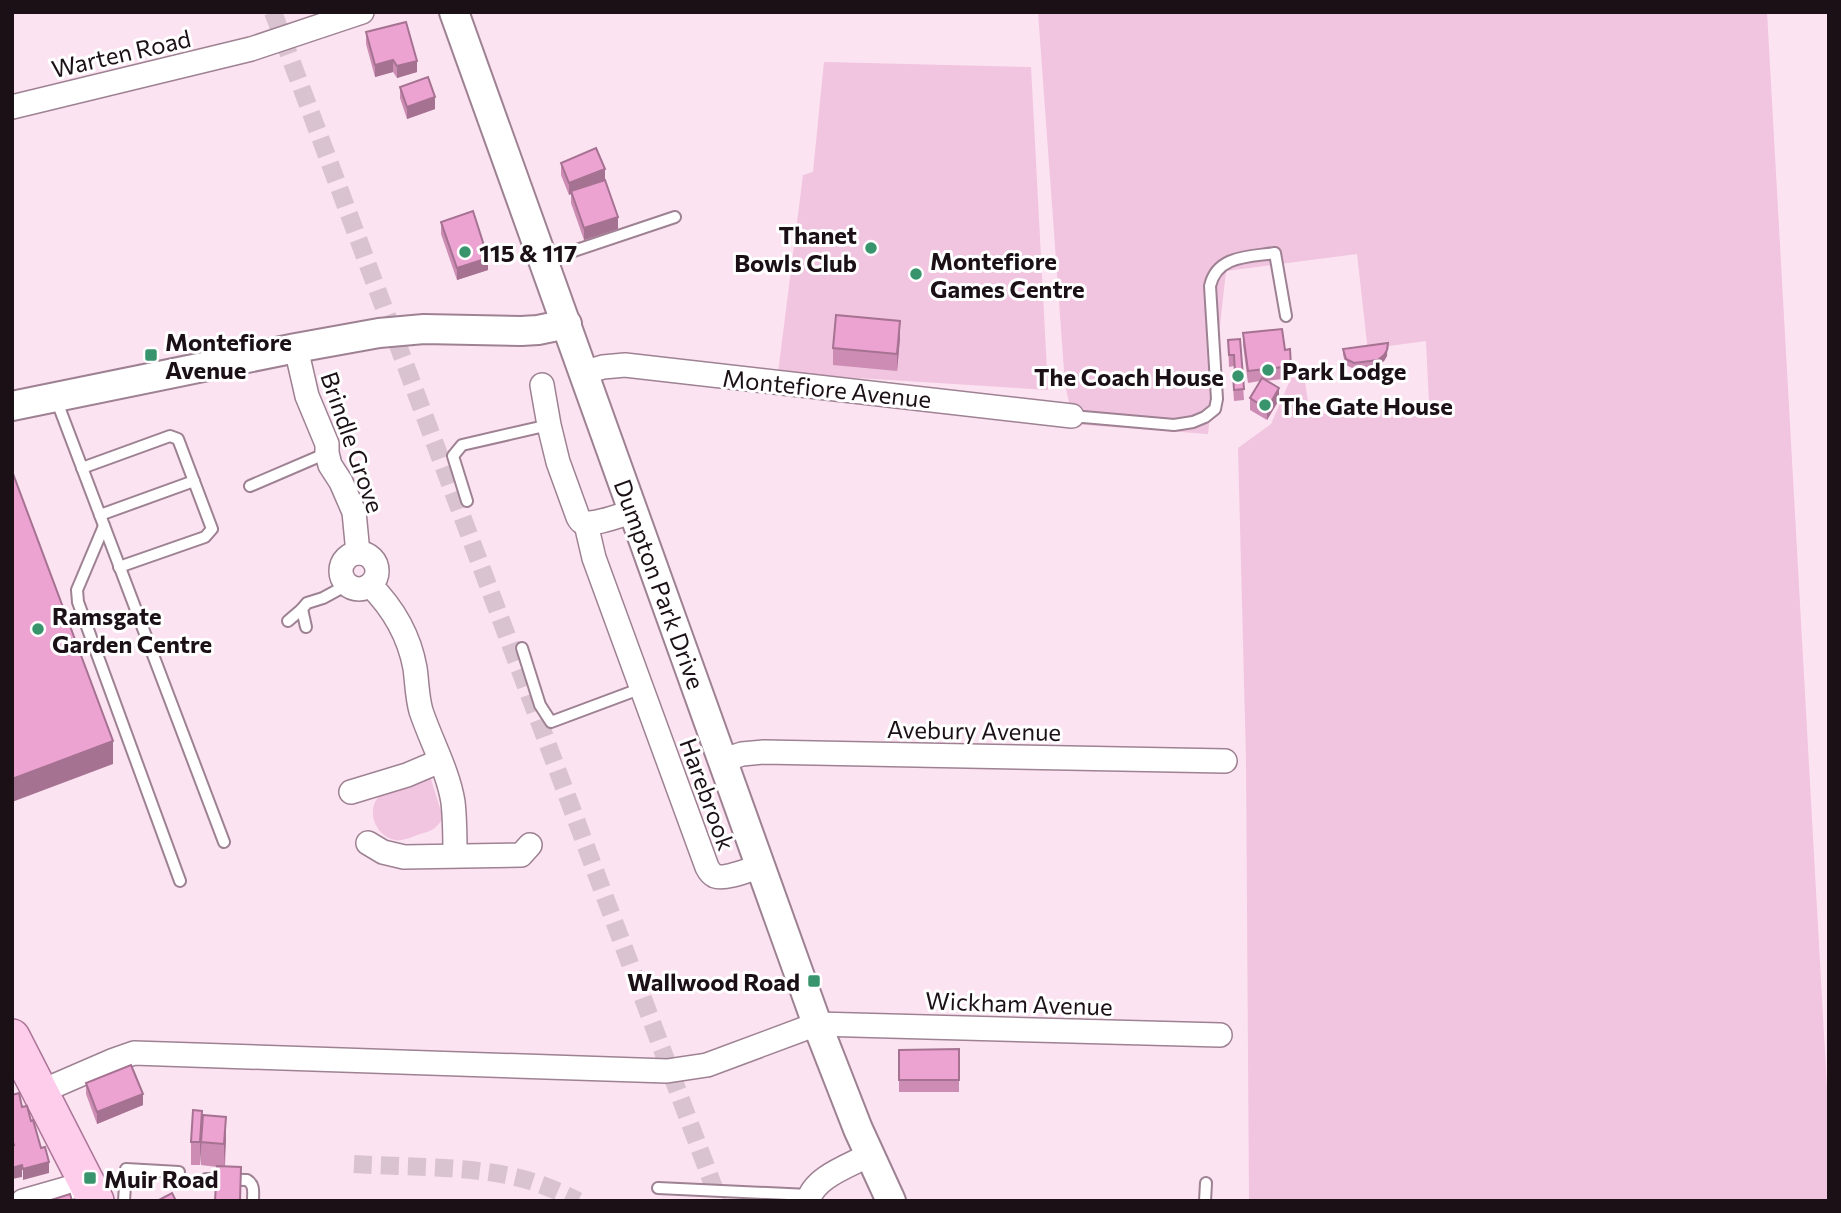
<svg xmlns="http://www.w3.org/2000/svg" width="1841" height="1213" viewBox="0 0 1841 1213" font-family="Commissioner,sans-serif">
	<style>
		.green { fill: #f1c4df }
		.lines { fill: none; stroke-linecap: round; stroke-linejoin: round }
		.pedestrian-tunnel { stroke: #dac3d0; stroke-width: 18; stroke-dasharray: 18 9; stroke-linecap: butt }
		.service-casing { stroke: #9e8293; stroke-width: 14 }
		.minor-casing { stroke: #9e8293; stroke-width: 26 }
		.tertiary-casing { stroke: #9e8293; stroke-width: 32 }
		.primary-casing { stroke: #ac7597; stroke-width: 38 }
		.service { stroke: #fff; stroke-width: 10 }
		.minor { stroke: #fff; stroke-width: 23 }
		.tertiary { stroke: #fff; stroke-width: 28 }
		.primary { stroke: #fdcdeb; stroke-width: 35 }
		.wall { fill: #cc8cb4 }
		.shaded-wall { fill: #a67292 }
		.building { fill: #eda3d1; stroke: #a67292; stroke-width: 2 }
		.poi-dot { fill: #37946c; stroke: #fff; stroke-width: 2.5 }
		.labels { text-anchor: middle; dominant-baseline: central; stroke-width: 6; stroke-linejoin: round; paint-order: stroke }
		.street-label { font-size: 24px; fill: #1a1016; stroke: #fff }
		.poi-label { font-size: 24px; font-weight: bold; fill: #1a1016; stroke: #fff; text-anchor: start }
	</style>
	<rect width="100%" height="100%" fill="#fce3f1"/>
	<!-- green -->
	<g class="green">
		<path d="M 1038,12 L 1767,12 L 1829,1124 L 1829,1201 L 1249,1201 L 1246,759 L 1238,448 L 1271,424 L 1291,378 L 1304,376 L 1310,415 L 1429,404 L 1426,341 L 1389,346 L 1389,349 L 1368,352 L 1357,254 L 1226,271 L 1208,434 L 1071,424 L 1072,416 L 1065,384 Z"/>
		<path d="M 824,62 L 1031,67 L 1048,390 L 778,373 L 803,175 L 813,172 Z"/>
		<path d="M 430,776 L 443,818 C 435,831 430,831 417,835 C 410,838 403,841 395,840 C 374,836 364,806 383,793 C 393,786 418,780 430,776 Z"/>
	</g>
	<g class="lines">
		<!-- pedestrian-tunnel -->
		<g class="pedestrian-tunnel">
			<path d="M 273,12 L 719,1201"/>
			<path d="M 354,1164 C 403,1167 458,1166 506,1175 C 532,1180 555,1189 578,1201"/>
		</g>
		<!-- service casing -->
		<g class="service-casing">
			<g id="service">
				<path d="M 544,261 L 675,217"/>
				<path d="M 56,399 L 224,842"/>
				<path d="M 1072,416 L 1174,425 L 1193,422 L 1205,417 L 1215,409 L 1217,399 L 1210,286 C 1217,255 1249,257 1275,253 L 1286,316"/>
				<path d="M 82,468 L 170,436 L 178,439 L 212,529 L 205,537 L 119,567"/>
				<path d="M 250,486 L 327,453"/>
				<path d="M 467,501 L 453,456 L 462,445 L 549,425"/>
				<path d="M 100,515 L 194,481"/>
				<path d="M 104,526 L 77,590 L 78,602 L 180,881"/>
				<path d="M 288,621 L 302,609"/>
				<path d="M 306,627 L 302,609 L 307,603 L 323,598 L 347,585"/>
				<path d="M 522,648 L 540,705 L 551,722 L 642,688"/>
				<path d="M 206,1179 L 247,1180 C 255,1185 253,1192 253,1201"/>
				<path d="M 658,1188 L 809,1195"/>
				<path d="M 124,1201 L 126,1169 L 179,1172"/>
				<path d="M 1205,1201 L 1206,1183"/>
			</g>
		</g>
		<!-- minor casing -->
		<g class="minor-casing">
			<g id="minor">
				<path d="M 12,107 L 251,49 L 362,12"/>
				<path d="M 296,348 L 307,396 L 327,444 L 327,453 L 330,465 L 341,482 L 354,512 L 358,553"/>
				<path d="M 583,373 L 603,367 L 625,365 L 1072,416"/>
				<path d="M 542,385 L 549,425 L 558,462 L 578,517 C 579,519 580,521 582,522 C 590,527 624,514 634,511"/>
				<path d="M 586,524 L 594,558 L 707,867 C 709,871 711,874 715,876 C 725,880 751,869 761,866"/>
				<circle cx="359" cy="571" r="18"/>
				<path d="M 370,585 C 393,608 409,635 415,668 C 417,682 417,697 421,711 C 431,741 448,771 453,802 C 455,820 455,837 455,855"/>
				<path d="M 724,760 L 742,754 L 764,752 L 1225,761"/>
				<path d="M 351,792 L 407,775 L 440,761"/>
				<path d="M 368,843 L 383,852 L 404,857 L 521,855 L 530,845"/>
				<path d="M 40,1092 L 114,1060 L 134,1053 L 667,1071 L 707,1065 L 817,1024 L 1220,1035"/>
				<path d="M 23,1201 L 86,1183"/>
				<path d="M 808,1201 C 814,1177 849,1166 869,1155"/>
			</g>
		</g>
		<!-- tertiary casing -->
		<g class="tertiary-casing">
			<g id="tertiary">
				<path d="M 454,12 L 817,1024 L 858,1129 L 891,1201"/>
				<path d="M 12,406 L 296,348 L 379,333 L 424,329 L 521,331 L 538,330 L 567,324"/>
			</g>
		</g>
		<!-- primary casing -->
		<g class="primary-casing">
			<path id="primary" d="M 12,1037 L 96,1201"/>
		</g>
		<!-- service -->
		<use href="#service" class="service"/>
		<!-- minor -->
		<use href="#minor" class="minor"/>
		<!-- tertiary -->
		<use href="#tertiary" class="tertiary"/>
		<!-- primary -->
		<use href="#primary" class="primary"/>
	</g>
	<!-- wall -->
	<g class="wall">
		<path d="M 366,32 L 417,72 L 397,78 L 393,72 L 375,77 L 366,44 Z"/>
		<path d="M 400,87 L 435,109 L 407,119 L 400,98 Z"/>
		<path d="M 561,163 L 605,180 L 618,229 L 584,240 L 571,203 L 571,194 L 569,195 L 561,175 Z"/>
		<path d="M 441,222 L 488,270 L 457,280 L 441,234 Z"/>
		<path d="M 1243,333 L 1285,350 L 1291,366 L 1291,378 L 1266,381 L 1279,400 L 1267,420 L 1250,410 L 1250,398 L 1260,381 L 1248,383 L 1243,345 Z"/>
		<path d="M 900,338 L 897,371 L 833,365 L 833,348 Z"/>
		<path d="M 1240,339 L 1244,400 L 1234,401 L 1233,386 L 1233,374 L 1234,374 L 1234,366 L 1229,367 L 1228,340 Z"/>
		<path d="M 1388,343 L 1387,356 L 1384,361 L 1378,366 L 1354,369 L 1346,365 L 1343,355 L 1343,349 Z"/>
		<path d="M 959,1049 L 959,1092 L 899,1092 L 899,1050 Z"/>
		<path d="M 86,1083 L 143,1105 L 97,1124 L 86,1094 Z"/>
		<path d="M 202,1127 L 226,1140 L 225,1167 L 241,1185 L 217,1167 L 201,1165 L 201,1148 L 200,1165 L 191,1165 L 191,1142 Z"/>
	</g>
	<!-- shaded-wall -->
	<g class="shaded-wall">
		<path d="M 393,60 L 393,72 L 375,77 L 375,65 Z"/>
		<path d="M 417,61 L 417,72 L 397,78 L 397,66 Z"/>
		<path d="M 435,97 L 435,109 L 407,119 L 407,107 Z"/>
		<path d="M 605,169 L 605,181 L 571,191 L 571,194 L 569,195 L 569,183 Z"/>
		<path d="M 618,217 L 618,229 L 584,240 L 584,228 Z"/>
		<path d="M 488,258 L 488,270 L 457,280 L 457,268 Z"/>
		<path d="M 900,321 L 900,338 L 897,371 L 897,354 Z"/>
		<path d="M 1387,350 L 1387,356 L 1384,361 L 1378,366 L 1378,360 Z"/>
		<path d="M 1279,388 L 1279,400 L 1267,420 L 1267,409 Z"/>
		<path d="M 113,741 L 113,764 L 12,802 L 12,779 Z"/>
		<path d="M 143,1094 L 143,1105 L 97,1124 L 97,1112 Z"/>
		<path d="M 202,1111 L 202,1134 L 200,1165 L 200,1142 Z"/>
		<path d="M 226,1117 L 226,1140 L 224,1167 L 224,1144 Z"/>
		<path d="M 49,1162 L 49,1173 L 23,1180 L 23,1169 Z"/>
		<path d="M 22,1165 L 22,1177 L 12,1179 L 12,1168 Z"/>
	</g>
	<!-- building -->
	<g class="building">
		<path d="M 406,22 L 417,61 L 397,66 L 393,60 L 375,65 L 366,32 Z"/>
		<path d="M 428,77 L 435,97 L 407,107 L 400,87 Z"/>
		<path d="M 596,148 L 605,169 L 569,183 L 561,163 Z"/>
		<path d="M 605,180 L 618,217 L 584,228 L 571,191 Z"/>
		<path d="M 473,211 L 488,258 L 457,268 L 441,222 Z"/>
		<path d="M 836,315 L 900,321 L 897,354 L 833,348 Z"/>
		<path d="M 1282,329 L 1285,350 L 1290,349 L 1291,366 L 1248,371 L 1243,333 Z"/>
		<path d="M 1240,339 L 1244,389 L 1234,390 L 1233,374 L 1235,374 L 1234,355 L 1229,355 L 1228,340 Z"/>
		<path d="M 1388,343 L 1387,350 L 1384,355 L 1378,360 L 1354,363 L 1346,359 L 1343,349 Z"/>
		<path d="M 1262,378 L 1279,388 L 1267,409 L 1250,398 Z"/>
		<path d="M 12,471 L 113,741 L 12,779 Z"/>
		<path d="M 959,1049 L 959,1080 L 899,1080 L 899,1050 Z"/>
		<path d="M 131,1065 L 143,1094 L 97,1112 L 86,1083 Z"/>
		<path d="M 19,1093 L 22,1107 L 27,1106 L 31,1121 L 33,1120 L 41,1148 L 45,1147 L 49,1162 L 23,1169 L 22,1165 L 12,1168 L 12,1145 L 14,1145 L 12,1139 L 12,1095 Z"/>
		<path d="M 193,1110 L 202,1111 L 200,1142 L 191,1142 Z"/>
		<path d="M 203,1115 L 226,1117 L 224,1144 L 201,1142 Z"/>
		<path d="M 217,1166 L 241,1167 L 240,1201 L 215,1201 Z"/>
		<path d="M 172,1193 L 176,1201 L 157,1201 Z"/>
		<path d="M 70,1194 L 72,1201 L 48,1201 Z"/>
	</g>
	<!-- markers -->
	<g class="poi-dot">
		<circle cx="871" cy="248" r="7"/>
		<circle cx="465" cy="252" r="7"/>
		<circle cx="916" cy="274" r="7"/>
		<rect x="144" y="348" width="14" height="14" rx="3.5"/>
		<circle cx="1268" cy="370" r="7"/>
		<circle cx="1238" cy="376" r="7"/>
		<circle cx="1265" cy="405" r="7"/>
		<circle cx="38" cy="629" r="7"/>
		<rect x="807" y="974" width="14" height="14" rx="3.5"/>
		<rect x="83" y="1171" width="14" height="14" rx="3.5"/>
	</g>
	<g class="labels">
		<!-- street labels -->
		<g class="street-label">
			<text transform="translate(121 53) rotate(-13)">Warten Road</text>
			<text transform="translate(827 388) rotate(6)">Montefiore Avenue</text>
			<text transform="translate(353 442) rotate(71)">Brindle Grove</text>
			<text transform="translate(660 584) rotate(70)">Dumpton Park Drive</text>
			<text transform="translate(974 730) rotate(1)">Avebury Avenue</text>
			<text transform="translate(708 794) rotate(70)">Harebrook</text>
			<text transform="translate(1019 1003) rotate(2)">Wickham Avenue</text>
		</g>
		<!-- poi labels -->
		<g class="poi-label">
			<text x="857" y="234" text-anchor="end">Thanet<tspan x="857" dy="28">Bowls Club</tspan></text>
			<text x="479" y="252">115 &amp; 117</text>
			<text x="930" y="260">Montefiore<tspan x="930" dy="28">Games Centre</tspan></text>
			<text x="165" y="341">Montefiore<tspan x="165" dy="28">Avenue</tspan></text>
			<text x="1282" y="370">Park Lodge</text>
			<text x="1224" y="376" text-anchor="end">The Coach House</text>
			<text x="1279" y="405">The Gate House</text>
			<text x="52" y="615">Ramsgate<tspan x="52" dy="28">Garden Centre</tspan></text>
			<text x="800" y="981" text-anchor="end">Wallwood Road</text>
			<text x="104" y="1178">Muir Road</text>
		</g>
	</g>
	<!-- border -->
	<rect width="1841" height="1213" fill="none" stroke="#1a1016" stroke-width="28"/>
</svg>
